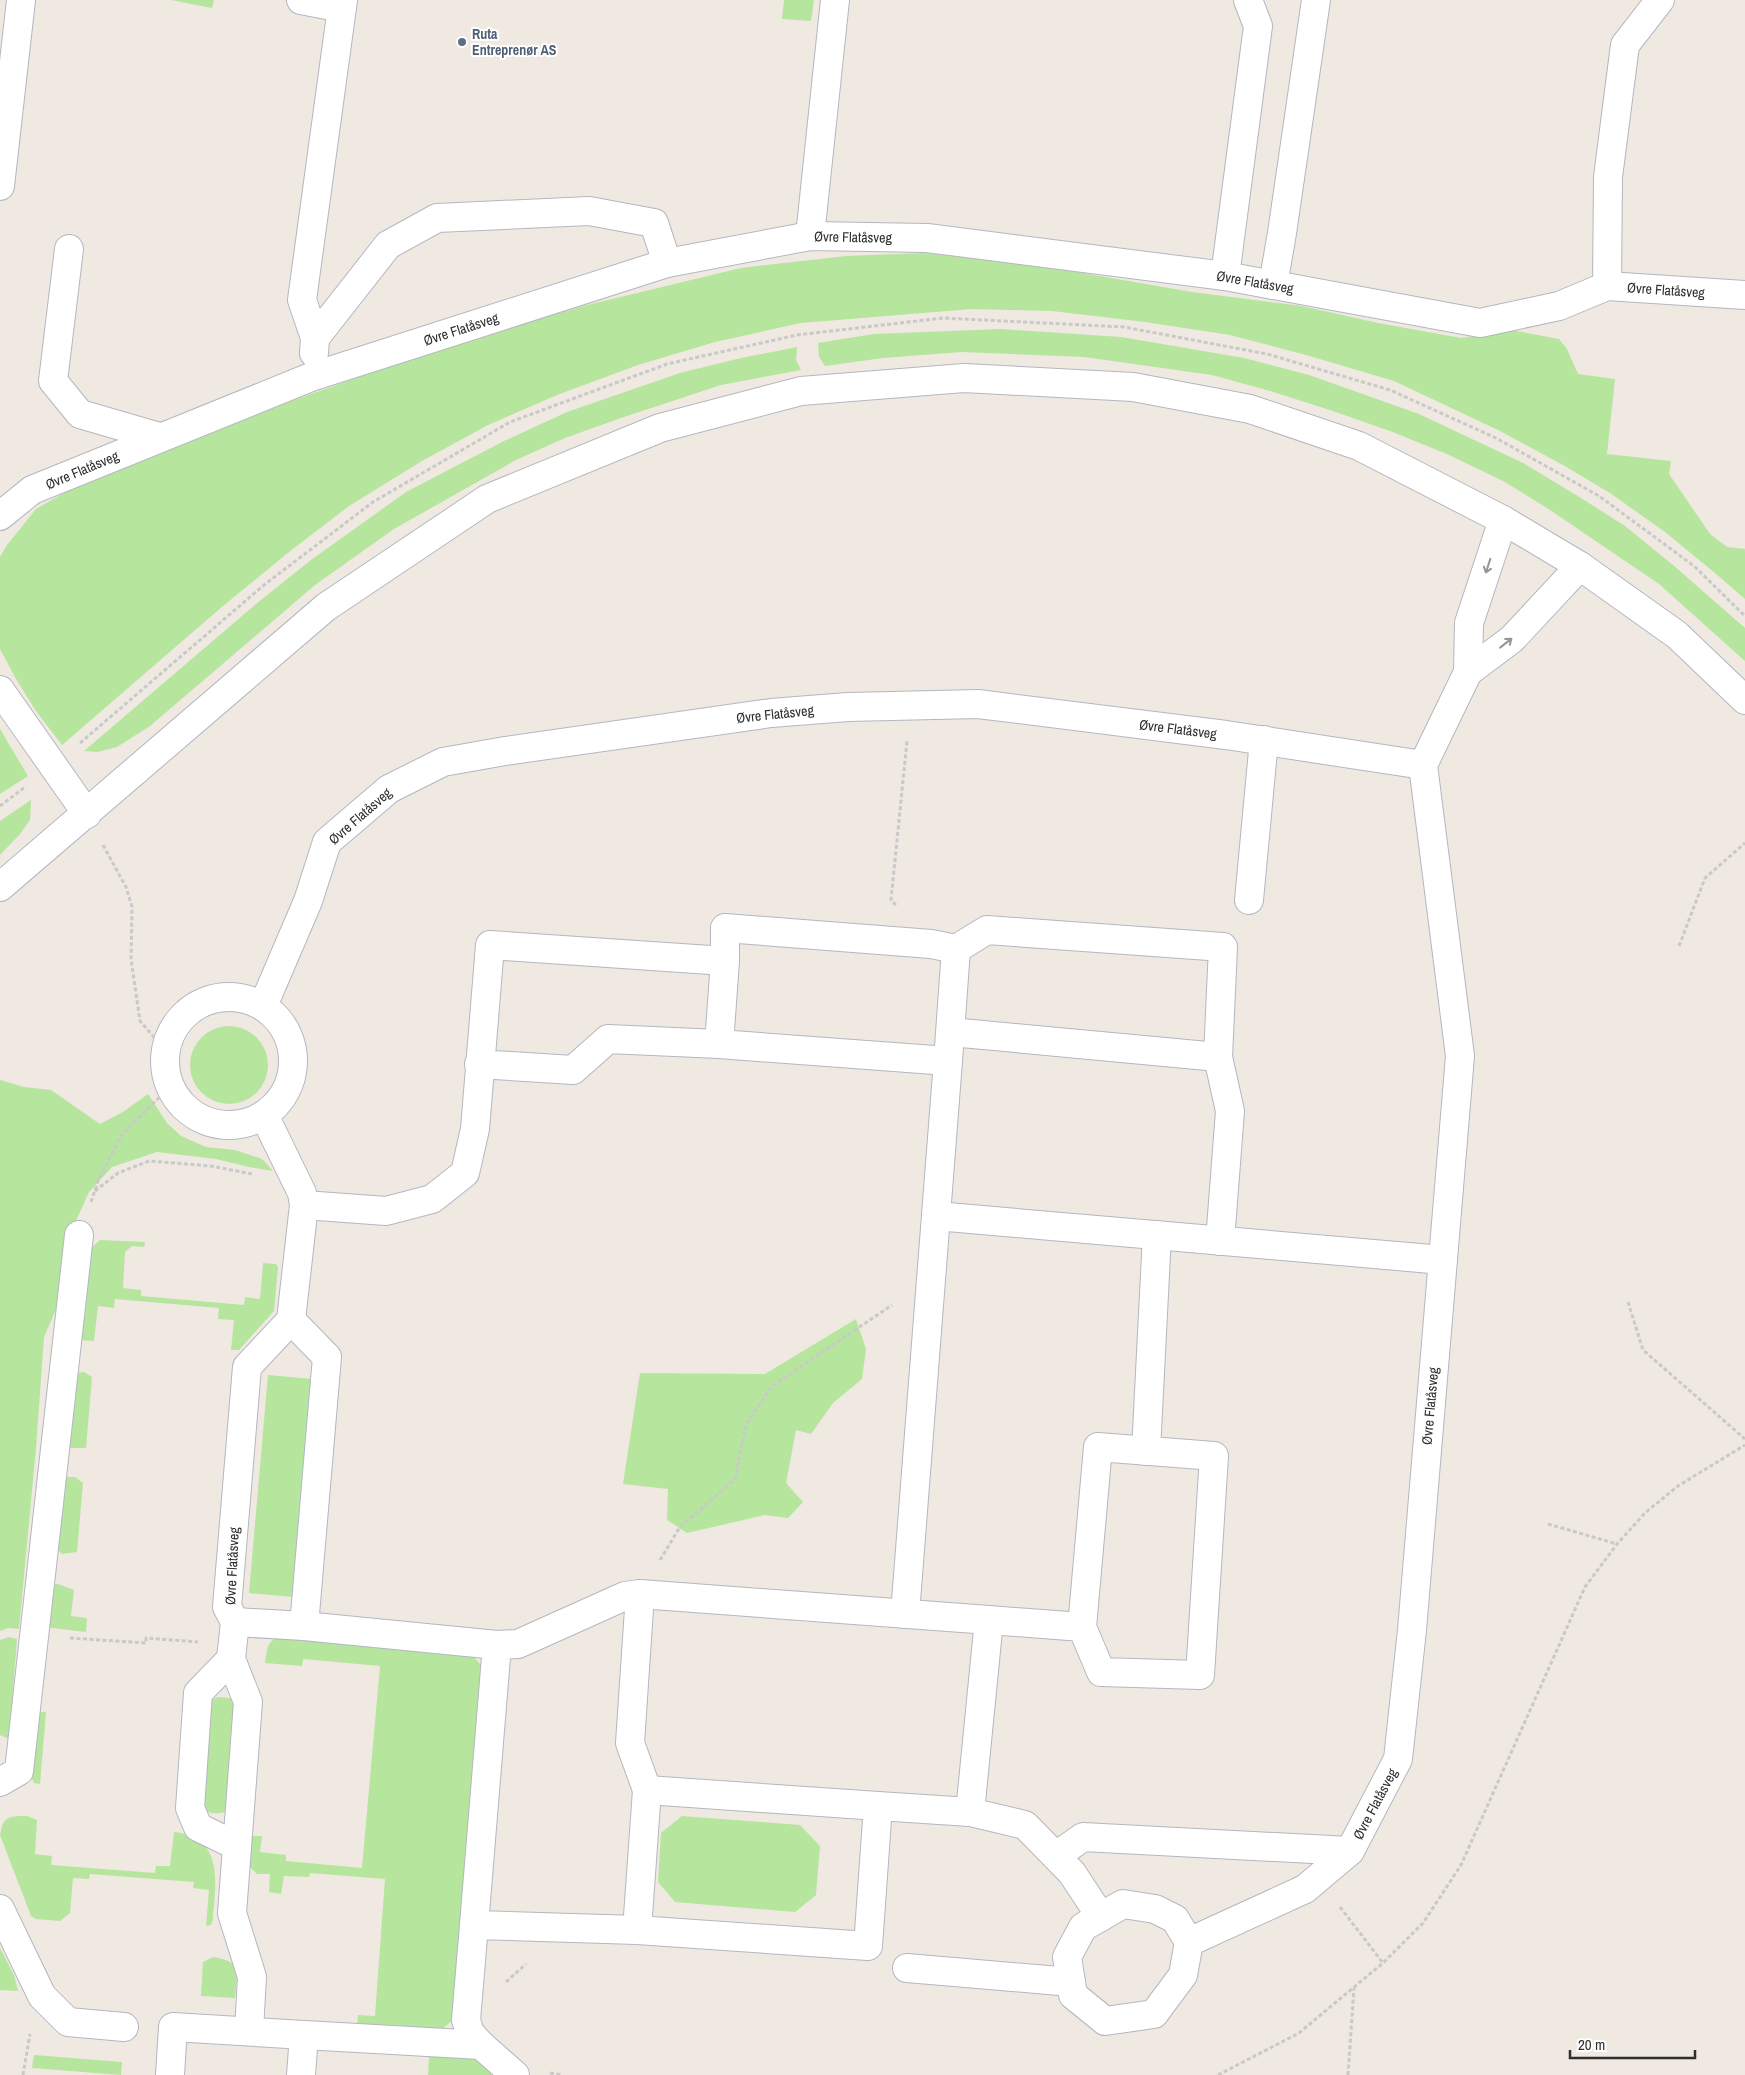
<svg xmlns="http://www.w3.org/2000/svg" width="1745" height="2075" viewBox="0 0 1745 2075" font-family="'Archivo Narrow',sans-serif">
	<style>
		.green { fill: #b6e59e }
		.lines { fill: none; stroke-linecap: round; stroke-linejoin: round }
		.minor-casing { stroke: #b4b7c1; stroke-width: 30 }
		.path { stroke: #c9c9c9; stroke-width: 3; stroke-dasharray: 4 2.5; stroke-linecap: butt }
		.minor { stroke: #fff; stroke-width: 28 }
		.oneway { stroke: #969696 }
		.service-dot { fill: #5c6f8a; stroke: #fff; stroke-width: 2 }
		.labels { text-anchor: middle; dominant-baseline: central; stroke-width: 4; stroke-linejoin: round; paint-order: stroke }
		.service-label { font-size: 14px; font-weight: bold; fill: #4e5e75; stroke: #fff; text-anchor: start }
		.street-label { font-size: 14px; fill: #2e2e2e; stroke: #fff }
	</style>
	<rect width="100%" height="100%" fill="#efe9e1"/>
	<!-- green -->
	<g class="green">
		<path d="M 171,0 L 214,0 L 212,8 Z"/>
		<path d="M 784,0 L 814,0 L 811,21 L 782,19 Z"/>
		<path d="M 922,253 L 1019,262 L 1192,292 L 1302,306 L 1378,323 L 1461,338 L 1511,330 L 1559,339 L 1567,349 L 1578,374 L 1615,379 L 1607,454 L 1671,461 L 1669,474 L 1710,534 L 1727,547 L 1745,549 L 1745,599 L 1715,573 L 1665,532 L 1610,493 L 1563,465 L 1500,431 L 1394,381 L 1306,355 L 1230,335 L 1145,322 L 1052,311 L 972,309 L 801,323 L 715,342 L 638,365 L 557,395 L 488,425 L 422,461 L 349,506 L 289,552 L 223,606 L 62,745 L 36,711 L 16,679 L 0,649 L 0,557 L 7,545 L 36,509 L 85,481 L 201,433 L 376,371 L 488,334 L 587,305 L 741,268 L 846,256 Z"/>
		<path d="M 1001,329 L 1121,337 L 1244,358 L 1309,375 L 1419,414 L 1523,463 L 1581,498 L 1625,526 L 1673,565 L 1745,628 L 1745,661 L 1659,584 L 1550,510 L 1505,482 L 1447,454 L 1390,431 L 1330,410 L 1270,391 L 1212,375 L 1084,357 L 962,352 L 883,358 L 825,366 L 819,357 L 818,343 L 874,334 Z"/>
		<path d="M 797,347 L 796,360 L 801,370 L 721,385 L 621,418 L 565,438 L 516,460 L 394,529 L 315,585 L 150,726 L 117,747 L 97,752 L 84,751 L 256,604 L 311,560 L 406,492 L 504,441 L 567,412 L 680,373 L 741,358 Z"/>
		<path d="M 0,729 L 28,776 L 0,794 Z"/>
		<path d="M 31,800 L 30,820 L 20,834 L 0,855 L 0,821 Z"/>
		<circle cx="229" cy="1065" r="39"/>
		<path d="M 0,1080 L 24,1087 L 51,1090 L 100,1124 L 123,1112 L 148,1094 L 167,1123 L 181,1136 L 206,1147 L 235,1150 L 262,1159 L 273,1171 L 249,1167 L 216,1159 L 157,1152 L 112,1167 L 89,1192 L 65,1245 L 58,1305 L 44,1337 L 36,1448 L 19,1629 L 8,1628 L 0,1631 Z"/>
		<path d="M 100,1240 L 145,1242 L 144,1247 L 132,1246 L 125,1252 L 123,1288 L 141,1290 L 141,1296 L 244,1305 L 245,1297 L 260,1299 L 263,1263 L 276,1264 L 278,1267 L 274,1311 L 239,1350 L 231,1350 L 234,1320 L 218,1319 L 219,1308 L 115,1299 L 114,1308 L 98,1306 L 94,1341 L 77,1340 L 83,1270 L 91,1248 Z"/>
		<path d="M 856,1319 L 866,1349 L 862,1379 L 833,1403 L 811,1434 L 796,1430 L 786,1483 L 803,1502 L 788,1518 L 765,1515 L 687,1533 L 667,1520 L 668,1489 L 623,1484 L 640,1373 L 765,1374 Z"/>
		<path d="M 84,1372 L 92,1377 L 86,1448 L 71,1448 L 67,1443 L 75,1373 Z"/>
		<path d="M 268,1375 L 313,1379 L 293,1597 L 249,1593 Z"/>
		<path d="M 67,1477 L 75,1477 L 83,1483 L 77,1552 L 62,1554 L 58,1550 L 64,1480 Z"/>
		<path d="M 51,1584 L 58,1584 L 74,1590 L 71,1616 L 87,1618 L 86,1632 L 44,1627 Z"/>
		<path d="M 282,1636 L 470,1653 L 483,1667 L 455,2018 L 439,2032 L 357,2029 L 358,2015 L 375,2016 L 385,1879 L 310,1873 L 309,1877 L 284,1876 L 281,1894 L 269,1892 L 270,1874 L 257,1874 L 247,1864 L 250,1836 L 262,1836 L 260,1852 L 286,1855 L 286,1861 L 362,1868 L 380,1666 L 303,1659 L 302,1666 L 265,1663 C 268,1647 266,1641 282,1636 Z"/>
		<path d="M 9,1637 L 17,1639 L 9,1739 L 0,1735 L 0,1640 Z"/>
		<path d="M 218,1697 L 230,1698 L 235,1702 L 227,1806 L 225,1812 C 217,1814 208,1814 202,1809 L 208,1706 L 212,1700 Z"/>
		<path d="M 41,1712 L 46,1712 L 40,1784 L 34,1783 L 32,1779 L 37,1717 Z"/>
		<path d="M 18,1816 L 27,1816 L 37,1820 L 35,1854 L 52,1856 L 51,1865 L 155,1873 L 156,1866 L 170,1866 L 174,1832 C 224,1837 216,1882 213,1919 L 211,1925 L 206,1926 L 209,1890 L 193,1888 L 194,1882 L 90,1874 L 89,1879 L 73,1878 L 70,1913 L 60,1921 L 36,1919 L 31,1916 L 0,1835 C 3,1821 4,1818 18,1816 Z"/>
		<path d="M 682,1816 L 800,1825 L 820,1846 L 816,1895 L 795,1912 L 675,1902 L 658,1882 L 661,1833 Z"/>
		<path d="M 0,1948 L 14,1975 L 18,1991 L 0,1990 Z"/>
		<path d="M 213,1957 C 243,1961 237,1973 235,1998 L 201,1996 L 203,1962 Z"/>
		<path d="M 361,2051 L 473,2056 L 495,2075 L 428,2075 L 429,2057 Z"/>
		<path d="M 34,2055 L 122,2062 L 121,2075 L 32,2068 Z"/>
	</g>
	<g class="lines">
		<!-- minor casing -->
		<g class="minor-casing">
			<g id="minor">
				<path d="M 301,0 L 342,8"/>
				<path d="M 0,186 L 21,0"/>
				<path d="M 810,236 L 835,0"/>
				<path d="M 69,249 L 53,381 L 80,414 L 159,437"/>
				<path d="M 1225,276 L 1258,26 L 1248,0"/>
				<path d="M 1273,285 L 1282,233 L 1316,0"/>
				<path d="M 1607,286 L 1608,177 L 1625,45 L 1660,0"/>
				<path d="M 315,338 L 388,245 L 437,218 L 589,211 L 654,223 L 667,263"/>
				<path d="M 314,353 L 315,338 L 302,300 L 343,0"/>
				<path d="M 0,516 L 32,490 L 311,377 L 667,263 L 810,236 L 927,238 L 1225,276 L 1480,323 L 1559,306 L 1607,286 L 1745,295"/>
				<path d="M 1468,672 L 1512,639 L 1580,566"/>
				<path d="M 0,690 L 87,814"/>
				<path d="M 0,887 L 326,607 L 487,499 L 660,428 L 801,391 L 964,378 L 1133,387 L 1250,409 L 1359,446 L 1503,520 L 1580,566 L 1677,635 L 1745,700"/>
				<path d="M 1249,900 L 1264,740"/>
				<circle cx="229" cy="1061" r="64"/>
				<path d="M 263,1006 L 308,901 L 327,842 L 389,789 L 443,762 L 505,751 L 771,713 L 848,707 L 978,704 L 1226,735 L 1423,765"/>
				<path d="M 951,1032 L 1218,1057 L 1223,947 L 987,930 L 956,949"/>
				<path d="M 719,1044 L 725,961"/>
				<path d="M 1218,1057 L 1230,1111 L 1220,1241"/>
				<path d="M 304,1205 L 386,1211 L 432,1199 L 465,1173 L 475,1129 L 490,945 L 725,961 L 725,928 L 931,944 L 956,949 L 948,1061 L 719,1044 L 608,1039 L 573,1070 L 479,1064"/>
				<path d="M 936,1216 L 1443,1260"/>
				<path d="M 291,1320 L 327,1357 L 304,1626 L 497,1645"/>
				<path d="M 1146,1451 L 1157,1235"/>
				<path d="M 640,1594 L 630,1743 L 647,1790"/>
				<path d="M 905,1614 L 948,1061"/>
				<path d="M 989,1620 L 1082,1627 L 1101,1672 L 1200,1675 L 1214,1456 L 1098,1447 L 1082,1627"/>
				<path d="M 235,1622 L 304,1626"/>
				<path d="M 231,1659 L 198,1693 L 190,1808 L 198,1827 L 237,1846"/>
				<path d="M 0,1782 L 19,1771 L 79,1235"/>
				<path d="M 878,1806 L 970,1812 L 1025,1825 L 1072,1873 L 1101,1917"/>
				<path d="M 1056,1856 L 1083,1837 L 1350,1851"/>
				<path d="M 0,1909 L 42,1996 L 68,2022 L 124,2027"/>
				<path d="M 474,1925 L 497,1645 L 518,1644 L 625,1596 L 640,1594 L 989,1620 L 970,1812"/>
				<path d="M 1189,1942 L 1175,1919 L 1155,1909 L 1123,1904 L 1083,1927 L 1067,1957 L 1073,1995 L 1105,2021 L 1154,2014 L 1183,1975 L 1189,1942 L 1305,1889 L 1350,1851 L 1398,1759 L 1412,1630 L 1460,1056 L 1423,765 L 1468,672 L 1469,623 L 1503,520"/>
				<path d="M 907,1968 L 1071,1982"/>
				<path d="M 249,2030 L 252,1977 L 232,1913 L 248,1702 L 231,1659 L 235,1622 L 227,1607 L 247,1367 L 291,1320 L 304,1205 L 302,1193 L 264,1115"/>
				<path d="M 304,2035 L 481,2045 L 470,2033 L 466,2020 L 474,1925 L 637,1930 L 868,1946 L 878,1806 L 647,1790 L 637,1930"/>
				<path d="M 481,2045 L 515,2075"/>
				<path d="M 170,2075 L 173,2027 L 304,2035 L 301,2075"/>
			</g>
		</g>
		<!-- path -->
		<g class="path">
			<path d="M 80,743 L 264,585 L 373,502 L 510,422 L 667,364 L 797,335 L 943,318 L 1124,327 L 1267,354 L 1390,390 L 1496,438 L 1599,496 L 1694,566 L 1745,616"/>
			<path d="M 0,806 L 25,787"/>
			<path d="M 103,845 L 126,887 L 132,907 L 131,959 L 140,1021 L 165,1050"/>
			<path d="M 896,905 L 891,900 L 907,741"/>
			<path d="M 1679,946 L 1705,878 L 1745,843"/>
			<path d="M 95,1191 L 118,1173 L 149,1161 L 211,1166 L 252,1174"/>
			<path d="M 91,1202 L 98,1181 L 122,1134 L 170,1087"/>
			<path d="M 1628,1302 L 1643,1350 L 1745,1439"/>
			<path d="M 1548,1524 L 1617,1544"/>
			<path d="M 660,1560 L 680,1527 L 735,1479 L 746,1425 L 771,1387 L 892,1305"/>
			<path d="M 70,1638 L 146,1643 L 146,1638 L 198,1642"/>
			<path d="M 1340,1907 L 1383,1963"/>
			<path d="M 506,1982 L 526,1964"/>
			<path d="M 550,2073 L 562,2075"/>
			<path d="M 23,2075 L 30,2034"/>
			<path d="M 1218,2075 L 1299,2033 L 1383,1963 L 1423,1923 L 1461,1865 L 1585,1587 L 1617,1544 L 1646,1512 L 1678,1486 L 1745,1445"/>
			<path d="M 1348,2075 L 1354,1988"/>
		</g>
		<!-- minor -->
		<use href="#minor" class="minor"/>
	</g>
	<!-- one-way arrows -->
	<defs><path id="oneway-shaft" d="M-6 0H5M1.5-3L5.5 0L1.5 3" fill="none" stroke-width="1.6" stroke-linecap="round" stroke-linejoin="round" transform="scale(1.25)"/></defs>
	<g class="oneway">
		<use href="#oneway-shaft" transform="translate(1488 566) rotate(108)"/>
		<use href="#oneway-shaft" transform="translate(1506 643) rotate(-38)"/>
	</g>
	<!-- markers -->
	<circle class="service-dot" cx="462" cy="42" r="5"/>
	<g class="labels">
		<!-- service labels -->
		<g class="service-label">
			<text x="472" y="34">Ruta<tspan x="472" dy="16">Entreprenør AS</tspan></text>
		</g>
		<!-- street labels -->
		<g class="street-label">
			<text transform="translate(853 237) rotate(1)">Øvre Flatåsveg</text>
			<text transform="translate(1255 282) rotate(10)">Øvre Flatåsveg</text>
			<text transform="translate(1666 290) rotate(4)">Øvre Flatåsveg</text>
			<text transform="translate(461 329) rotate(-18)">Øvre Flatåsveg</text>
			<text transform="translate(82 470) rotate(-23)">Øvre Flatåsveg</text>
			<text transform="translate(775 714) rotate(-6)">Øvre Flatåsveg</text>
			<text transform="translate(1178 729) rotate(7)">Øvre Flatåsveg</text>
			<text transform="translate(360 816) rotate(-41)">Øvre Flatåsveg</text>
			<text transform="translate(1430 1406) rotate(-85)">Øvre Flatåsveg</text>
			<text transform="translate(232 1566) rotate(-87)">Øvre Flatåsveg</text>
			<text transform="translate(1375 1804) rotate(-62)">Øvre Flatåsveg</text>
		</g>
	</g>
	<!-- scale -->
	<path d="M1570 2050v8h125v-8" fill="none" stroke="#2e2e2e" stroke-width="2.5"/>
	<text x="1578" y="2050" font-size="15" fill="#2e2e2e" stroke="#ffffff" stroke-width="4" paint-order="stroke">20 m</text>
</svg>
